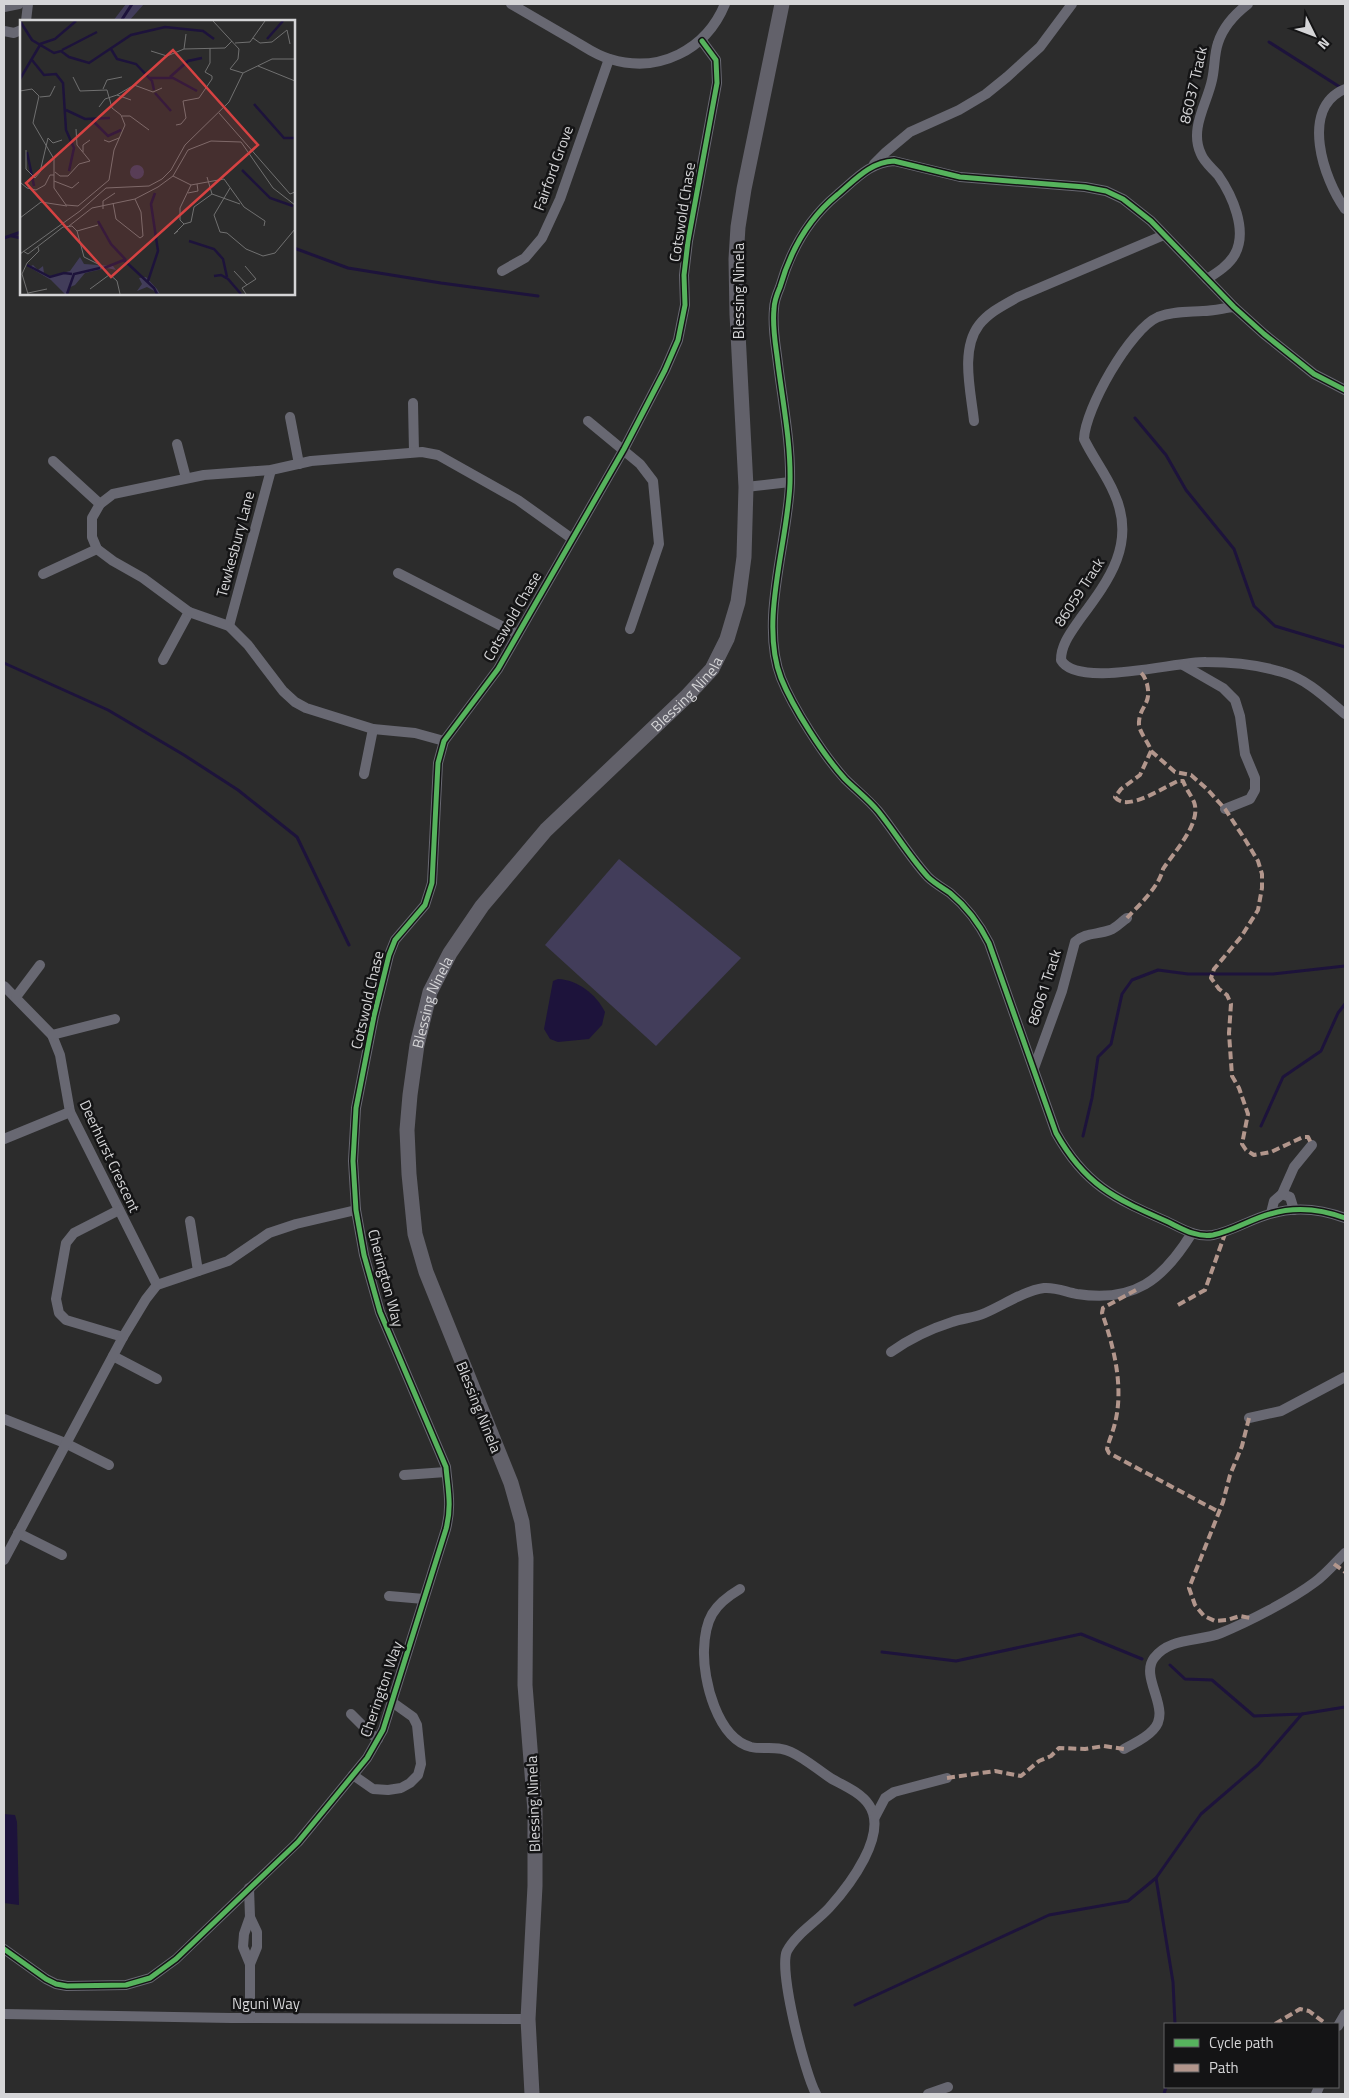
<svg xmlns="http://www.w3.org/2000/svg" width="1349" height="2098" viewBox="0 0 1349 2098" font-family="'Titillium Web',sans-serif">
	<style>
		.green { fill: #423d5a }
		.water { fill: #1d133b }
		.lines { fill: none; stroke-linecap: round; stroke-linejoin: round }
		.stream { stroke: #1d133b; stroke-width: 3 }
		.street { stroke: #686872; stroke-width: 10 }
		.secondary { stroke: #62616a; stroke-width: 15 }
		.quiet { stroke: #b2968c; stroke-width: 4; stroke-dasharray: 8 4; stroke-linecap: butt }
		.cycleway-casing { stroke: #141415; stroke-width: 8 }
		.cycleway { stroke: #56b35d; stroke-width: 5 }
		.labels { text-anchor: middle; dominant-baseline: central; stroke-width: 5; stroke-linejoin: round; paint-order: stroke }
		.street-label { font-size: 15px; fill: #d5d5d7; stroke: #141415 }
		.inset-river { fill: none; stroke: #1d133b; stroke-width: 2.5 }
		.inset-road { fill: none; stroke: #707070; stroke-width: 1 }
		.view { fill: #d64242; fill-opacity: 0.15; stroke: #d64242; stroke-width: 2.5 }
		.inset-edge { fill: none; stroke: #d5d5d7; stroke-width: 2.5 }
	</style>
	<rect width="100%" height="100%" fill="#2c2c2c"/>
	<!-- green -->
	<g class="green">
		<path d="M 126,4 L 144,4 L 129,21 L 113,21 Z"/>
		<path d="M 619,859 L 741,958 L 656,1046 L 545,945 Z"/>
	</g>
	<!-- water -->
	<g class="water">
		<path d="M 558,979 C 578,980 596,994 605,1012 L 602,1025 L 589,1039 L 558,1042 L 550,1039 L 544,1029 L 553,981 Z"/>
		<path d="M 4,1814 L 15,1815 L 17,1822 L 19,1905 L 4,1903 Z"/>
	</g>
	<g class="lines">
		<!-- stream -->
		<g class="stream">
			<path d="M 121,21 L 132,4"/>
			<path d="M 1269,42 L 1343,89"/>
			<path d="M 12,236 L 21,238"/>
			<path d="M 4,238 L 21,232"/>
			<path d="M 294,248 L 348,268 L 441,283 L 538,296"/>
			<path d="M 1135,418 L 1166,455 L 1186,490 L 1234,549 L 1254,606 L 1275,626 L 1345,647"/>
			<path d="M 4,663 L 108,710 L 184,755 L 238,790 L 297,837 L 349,945"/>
			<path d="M 1261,1126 L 1283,1077 L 1321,1051 L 1338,1013 L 1345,1004"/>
			<path d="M 1083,1136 L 1092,1098 L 1098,1057 L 1111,1044 L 1122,994 L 1132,980 L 1158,970 L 1188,974 L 1273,974 L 1345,966"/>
			<path d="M 882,1652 L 956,1661 L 1081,1634 L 1142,1659"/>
			<path d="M 1170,1665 L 1185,1679 L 1212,1680 L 1254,1716 L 1302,1714 L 1345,1707"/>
			<path d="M 1156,1878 L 1173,1982 L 1175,2024"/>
			<path d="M 855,2005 L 1049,1915 L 1128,1901 L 1156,1878 L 1201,1814 L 1258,1765 L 1302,1714"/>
			<path d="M 1164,2094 L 1166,2087"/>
		</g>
		<!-- street -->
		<g class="street">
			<path d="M 511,4 C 532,16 552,28 573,40 C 585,47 597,56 610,59 C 659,74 706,50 725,4"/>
			<path d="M 4,7 L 19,4"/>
			<path d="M 26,21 L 28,4"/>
			<path d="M 4,31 L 14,33 L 21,30"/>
			<path d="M 1345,89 C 1299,108 1324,180 1345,209"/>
			<path d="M 874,164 L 886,152 L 910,132 L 959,110 L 986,94 L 1007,77 L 1040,47 L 1072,4"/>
			<path d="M 502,271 L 525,258 L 542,238 L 560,199 L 609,59"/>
			<path d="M 1207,279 C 1218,272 1229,265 1235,254 C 1248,230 1232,195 1218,175 C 1212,168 1204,162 1201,154 C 1189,129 1207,104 1212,80 C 1215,68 1214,54 1218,43 C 1223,27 1235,14 1248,4"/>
			<path d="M 1234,307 C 1224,308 1214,311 1203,311 C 1188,312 1173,311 1158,317 C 1130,329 1085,409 1084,439 C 1093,458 1106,474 1114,493 C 1137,543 1109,580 1080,619 C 1072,631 1061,644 1061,660 C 1077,689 1178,661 1206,662 C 1231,662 1259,665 1282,672 C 1307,679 1326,698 1345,714"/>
			<path d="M 1345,390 L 1314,374 L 1264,334 L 1234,307 L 1151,221 L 1123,199 L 1106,191 L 1085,187 L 960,177 L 894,161 C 870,162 855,180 837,195 C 808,219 790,252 780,287 C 777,294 774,302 774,309 C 772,328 776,346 778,364 C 783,404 791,443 790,483 C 788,542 759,621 781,678 C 793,708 824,756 845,779 C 856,790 868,799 878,811 C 895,832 909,856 928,877 C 934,883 943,888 950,893 C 968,908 979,923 989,943 L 1056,1133 C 1085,1185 1114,1198 1166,1221 C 1181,1228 1196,1238 1213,1235 C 1233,1231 1251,1219 1270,1214 C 1296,1206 1321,1209 1345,1218"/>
			<path d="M 413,403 L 414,452"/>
			<path d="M 290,417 L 299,464"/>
			<path d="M 588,421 L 640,464 L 653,481 L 659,544 L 630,629"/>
			<path d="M 974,421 C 971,392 960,350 979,325 C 989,312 1004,305 1018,297 L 1164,235"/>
			<path d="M 177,444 L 186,478"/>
			<path d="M 53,461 L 100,504"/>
			<path d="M 746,487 L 790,482"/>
			<path d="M 398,573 L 517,634"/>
			<path d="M 43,574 L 97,549"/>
			<path d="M 229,626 L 271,470"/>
			<path d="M 163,660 L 189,612"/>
			<path d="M 1183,665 L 1223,688 L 1235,700 L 1240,716 L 1245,754 L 1255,778 L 1255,790 L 1250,799 L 1225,809"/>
			<path d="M 444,741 L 415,733 L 373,729 L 306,708 L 295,702 L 283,691 L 248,645 L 229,626 L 189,612 L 143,578 L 113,561 L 97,549 L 92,537 L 92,518 L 100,504 L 113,494 L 204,475 L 271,470 L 311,461 L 422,452 L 438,455 L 518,500 L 571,538"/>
			<path d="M 364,774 L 373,729"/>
			<path d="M 4,986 L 52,1035 L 60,1055 L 70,1112 L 157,1285"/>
			<path d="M 16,997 L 40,965"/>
			<path d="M 52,1035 L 115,1019"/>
			<path d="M 1034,1068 L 1062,991 L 1075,942 C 1086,932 1097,935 1110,930 C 1116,928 1121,922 1127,918"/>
			<path d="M 4,1139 L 70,1112"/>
			<path d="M 1282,1194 L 1290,1197 L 1294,1210"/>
			<path d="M 119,1210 L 74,1233 L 66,1243 L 56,1299 L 59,1313 L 66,1320 L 123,1337"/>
			<path d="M 1271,1213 L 1274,1201 L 1282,1194 L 1294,1167 L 1312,1145"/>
			<path d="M 190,1221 L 198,1271"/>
			<path d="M 891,1352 C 909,1339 930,1329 952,1322 C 963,1318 974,1318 985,1313 C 1004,1305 1023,1291 1044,1288 C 1056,1287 1066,1292 1077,1294 C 1134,1303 1163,1280 1192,1233"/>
			<path d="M 113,1356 L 157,1379"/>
			<path d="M 1249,1418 L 1281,1411 L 1345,1377"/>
			<path d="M 4,1419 L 65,1443 L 109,1465"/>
			<path d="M 404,1475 L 446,1472"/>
			<path d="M 18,1533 L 62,1555"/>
			<path d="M 4,1560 L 123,1337 L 146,1299 L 157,1285 L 228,1261 L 269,1233 L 296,1224 L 356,1210"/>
			<path d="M 740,1589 C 713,1605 705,1619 704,1650 C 703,1680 717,1738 751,1747 C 764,1750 777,1745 791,1752 C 806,1759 818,1770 832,1779 C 845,1786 861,1793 869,1805 C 889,1834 849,1886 829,1908 C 816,1922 796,1934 787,1951 C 778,1970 805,2074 816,2094"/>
			<path d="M 389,1596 L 424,1599"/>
			<path d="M 351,1714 L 371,1734 L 378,1739"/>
			<path d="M 1124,1749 C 1134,1743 1145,1739 1153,1730 C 1173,1710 1139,1678 1154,1658 C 1170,1637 1199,1642 1221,1633 C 1248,1622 1291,1600 1315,1582 C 1326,1574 1335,1563 1345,1553"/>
			<path d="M 353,1775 L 373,1789 L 388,1790 L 401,1788 L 410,1783 L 418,1775 L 421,1764 L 417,1725 L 413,1717 L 392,1702"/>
			<path d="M 875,1817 L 885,1798 L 894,1792 L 947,1778"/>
			<path d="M 249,1888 L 250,1917 L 244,1934 L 243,1947 L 250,1964"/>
			<path d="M 4,1949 L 46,1979 L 56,1984 L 67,1986 L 126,1985 L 150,1978 L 176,1959 L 298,1842 L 367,1758 L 383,1730 L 446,1529 C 452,1506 448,1490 446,1467 L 380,1312 L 364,1255 L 356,1210 L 353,1161 L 356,1108 L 374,1016 L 389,955 L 395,940 L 425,905 L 432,883 L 438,763 L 444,741 L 498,669 L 624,449 L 665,370 L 678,340 L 685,305 L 684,275 L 688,241 L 717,83 L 716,60 L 702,41"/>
			<path d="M 4,2014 L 231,2018 L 528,2019"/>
			<path d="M 250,2018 L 250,1964 L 257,1947 L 257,1932 L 250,1917"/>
			<path d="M 1338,2026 L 1345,2014"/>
			<path d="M 928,2094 L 948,2087"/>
			<path d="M 1316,2094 L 1319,2087"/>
		</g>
		<!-- secondary -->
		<path class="secondary" id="s1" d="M 532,2094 L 528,2019 L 535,1886 L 535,1811 L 525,1685 L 526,1558 L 522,1522 L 511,1483 L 426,1272 L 415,1234 L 409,1174 L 407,1130 L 410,1095 L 417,1045 L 430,992 L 450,953 L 482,906 L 546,830 L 686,697 L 712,669 L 727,639 L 738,602 L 744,557 L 746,487 L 737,314 L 736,259 L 738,227 L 744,189 L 782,4"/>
		<!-- quiet -->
		<g class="quiet">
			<path d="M 1151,751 L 1175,772 L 1191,775 L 1208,790 L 1225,809 L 1246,841 L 1258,861 L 1262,874 L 1262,888 L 1258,910 L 1241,937 L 1214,969 L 1211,978 L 1219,989 L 1227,995 L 1231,1004 L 1229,1033 L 1232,1076 L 1239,1088 L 1248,1114 L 1242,1144 L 1246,1150 L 1254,1155 L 1271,1152 L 1303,1137 L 1308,1137 L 1312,1145"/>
			<path d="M 1127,918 C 1139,905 1159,887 1163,869 C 1174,852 1202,823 1194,802 C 1191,795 1186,789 1183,781 L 1178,781 C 1164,787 1126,813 1115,797 L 1121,789 L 1140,775 L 1151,751 C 1149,742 1138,732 1139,722 C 1140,705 1152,705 1147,684 C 1145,678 1144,675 1139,671"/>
			<path d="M 1136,1290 L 1103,1308 L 1102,1313 C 1114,1347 1124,1387 1115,1423 C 1113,1432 1109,1440 1107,1449 L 1109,1453 L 1219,1512"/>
			<path d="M 1178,1305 L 1205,1290 L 1226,1231"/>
			<path d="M 1249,1418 L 1242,1446 L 1230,1475 L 1223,1502 L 1189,1588 L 1195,1605 L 1204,1616 L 1215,1621 L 1227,1620 L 1240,1616 L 1250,1618"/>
			<path d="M 1334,1564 L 1345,1572"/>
			<path d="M 947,1778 L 995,1771 L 1021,1776 L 1039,1761 L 1051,1756 L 1059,1748 L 1085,1749 L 1104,1746 L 1124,1749"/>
			<path d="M 1275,2024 L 1300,2009 L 1309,2011 L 1326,2024"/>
		</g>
		<!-- cycleway casing -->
		<g class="cycleway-casing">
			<g id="cycleway">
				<path d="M 1345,390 L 1314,374 L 1264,334 L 1234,307 L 1151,221 L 1123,199 L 1106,191 L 1085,187 L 960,177 L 894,161 C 870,162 855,180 837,195 C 808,219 790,252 780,287 C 777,294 774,302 774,309 C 772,328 776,346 778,364 C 783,404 791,443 790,483 C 788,542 759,621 781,678 C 793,708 824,756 845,779 C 856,790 868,799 878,811 C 895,832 909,856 928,877 C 934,883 943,888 950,893 C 968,908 979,923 989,943 L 1056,1133 C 1085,1185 1114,1198 1166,1221 C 1181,1228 1196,1238 1213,1235 C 1233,1231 1251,1219 1270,1214 C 1296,1206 1321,1209 1345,1218"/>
				<path d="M 4,1949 L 46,1979 L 56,1984 L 67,1986 L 126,1985 L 150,1978 L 176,1959 L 298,1842 L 367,1758 L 383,1730 L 446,1529 C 452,1506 448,1490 446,1467 L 380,1312 L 364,1255 L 356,1210 L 353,1161 L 356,1108 L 374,1016 L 389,955 L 395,940 L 425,905 L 432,883 L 438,763 L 444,741 L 498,669 L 624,449 L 665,370 L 678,340 L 685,305 L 684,275 L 688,241 L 717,83 L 716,60 L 702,41"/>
			</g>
		</g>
		<!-- cycleway -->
		<use href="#cycleway" class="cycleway"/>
	</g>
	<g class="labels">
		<!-- street labels -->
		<g class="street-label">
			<text transform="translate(1193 85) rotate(-77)">86037 Track</text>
			<text transform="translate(553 168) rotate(-70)">Fairford Grove</text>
			<text transform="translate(682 212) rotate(-81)">Cotswold Chase</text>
			<text transform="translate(738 291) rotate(-90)">Blessing Ninela</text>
			<text transform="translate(235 544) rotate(-75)">Tewkesbury Lane</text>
			<text transform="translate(1079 592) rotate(-57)">86059 Track</text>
			<text transform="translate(512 616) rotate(-60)">Cotswold Chase</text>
			<text stroke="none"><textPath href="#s1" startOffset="1521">Blessing Ninela</textPath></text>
			<text transform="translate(1044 987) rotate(-72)">86061 Track</text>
			<text transform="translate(367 1000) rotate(-77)">Cotswold Chase</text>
			<text stroke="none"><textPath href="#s1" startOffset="1116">Blessing Ninela</textPath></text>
			<text transform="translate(110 1156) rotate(65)">Deerhurst Crescent</text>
			<text transform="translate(386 1278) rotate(75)">Cherington Way</text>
			<text transform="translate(479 1407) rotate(68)">Blessing Ninela</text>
			<text transform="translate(381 1689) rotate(-71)">Cherington Way</text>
			<text transform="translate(533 1804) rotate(-92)">Blessing Ninela</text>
			<text x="266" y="2003">Nguni Way</text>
		</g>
	</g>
	<!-- overview -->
	<g transform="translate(20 20)">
		<rect width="275" height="275" fill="#2c2c2c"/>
		<path d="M110 152a7 7 0 1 1 14 0a7 7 0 1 1-14 0ZM 60,237 L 64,244 L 93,246 L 96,250 L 87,248 L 65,253 L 55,265 L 48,268 L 48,274 L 45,274 L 31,260 L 9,247 L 13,245 L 18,250 L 23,246 L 24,253 L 30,256 L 50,251 ZM 126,257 L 137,269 L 140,274 L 127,267 L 117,271 L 122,264 L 119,258 Z" fill="#423d5a"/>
		<path class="inset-river" d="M 0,1 L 12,20 L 34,33 L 41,31 L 49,37 L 69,43 L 111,15 L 145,7 L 183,11 L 194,19M 247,19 L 263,1M 20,24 L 35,19 L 56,1M 91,29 L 97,39 L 116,44 L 132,61 L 134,70M 42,30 L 77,12M 12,40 L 24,55 L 36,54 L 43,63 L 46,110 L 54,128 L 49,151M 150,57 L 168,41 L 182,38M 129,58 L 153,58 L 177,71M 0,59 L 20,25M 135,73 L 151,91M 234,84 L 264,118 L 275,118M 46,90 L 65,99 L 90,98M 72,100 L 88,116 L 101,110M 7,132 L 14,166M 222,150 L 250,178 L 273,186M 78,201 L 91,224 L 106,240M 169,221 L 194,229 L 203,239 L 207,257M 7,245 L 30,257 L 44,253 L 52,254M 84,248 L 104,240 L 134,268 L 137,274M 194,256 L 201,255 L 208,259 L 221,274M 128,261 L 138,231 L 131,184 L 135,173M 47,274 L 54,254 L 80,248"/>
		<path class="inset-road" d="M 193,1 L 219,29 L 218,39 L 210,49 L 223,53M 233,18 L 240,23 L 252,22 L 267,10 L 270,24M 215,23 L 230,22 L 245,1M 164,29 L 166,14M 131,31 L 147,36 L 164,29 L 205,28 L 212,21M 238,46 L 275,61M 83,69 L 87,60 L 102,57M 0,71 L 12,69 L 19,76 L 13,103 L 34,139 L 34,168 L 46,185 L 58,186 L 89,160 L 94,130 L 105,105 L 101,95 L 92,88 L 87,70 L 60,71 L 53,57M 20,77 L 30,76 L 35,66M 111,80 L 97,75 L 114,65 L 133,72 L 142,68M 79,87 L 85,79 L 97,75M 199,93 L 270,174 L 275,172M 102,96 L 110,96 L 129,110M 156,105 L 161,104 L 166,98 L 163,81 L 179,78 L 192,59 L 192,56 L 185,52 L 190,43 L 190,28M 84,120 L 89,122 L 99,118M 6,130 L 6,149 L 15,158 L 20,152 L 28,118 L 33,123 L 42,120M 63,132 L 63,125 L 70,120M 35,152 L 40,156 L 48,156 L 59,144 L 70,141 L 57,125 L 56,109M 153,156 L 171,165 L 204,159 L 224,187 L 245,201 L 244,206M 187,157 L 192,174M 34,161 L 52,168 L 59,162M 1,163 L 7,168 L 16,170 L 25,165 L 30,155 L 34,155M 171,165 L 160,188 L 160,200 L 164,204 L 171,202 L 174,187 L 192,174M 210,168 L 194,195 L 200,212 L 207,213 L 226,229 L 243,236 L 255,233 L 275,209M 168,173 L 178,171 L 177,164M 192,174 L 220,184M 93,183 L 96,199 L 120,218 L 123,216 L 121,192 L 115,179M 83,189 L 83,181 L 95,173M 0,198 L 21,182 L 47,186M 49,206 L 72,188 L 115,179 L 138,167 L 153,156 L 168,130 L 191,121 L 221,122 L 253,168 L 275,185M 57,211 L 78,205M 158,211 L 154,214 L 164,204M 3,231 L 8,234 L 43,207 L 52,206 L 57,211 L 64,237 L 78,244 L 97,261 L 100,274M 0,234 L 60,191 L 86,168 L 129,166 L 142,159 L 151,150 L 165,125 L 209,82 L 223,53 L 252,39 L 275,39M 225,246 L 236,259 L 222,268 L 226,274M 214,251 L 227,265M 70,269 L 89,255M 8,273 L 27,269M 8,274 L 2,254 L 7,243 L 19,231 L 18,227"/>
		<path class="view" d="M 153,30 L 238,125 L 91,257 L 6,163 Z"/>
		<rect width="275" height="275" class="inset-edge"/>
	</g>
	<!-- border -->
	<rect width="1349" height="2098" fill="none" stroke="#d5d5d7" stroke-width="10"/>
	<!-- legend -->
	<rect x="1164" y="2023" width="175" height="65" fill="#141415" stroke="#616163"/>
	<rect x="1174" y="2039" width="25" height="8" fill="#56b35d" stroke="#616163"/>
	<text x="1209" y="2048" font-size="15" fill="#d5d5d7">Cycle path</text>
	<rect x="1174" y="2064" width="25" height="8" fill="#b2968c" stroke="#616163"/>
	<text x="1209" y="2073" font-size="15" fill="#d5d5d7">Path</text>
	<!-- north arrow -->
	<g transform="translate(1314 35) rotate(132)" stroke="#141415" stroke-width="4" paint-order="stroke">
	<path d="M0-4L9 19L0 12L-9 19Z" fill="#d5d5d7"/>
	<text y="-8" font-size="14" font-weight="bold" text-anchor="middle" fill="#d5d5d7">N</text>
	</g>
</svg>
